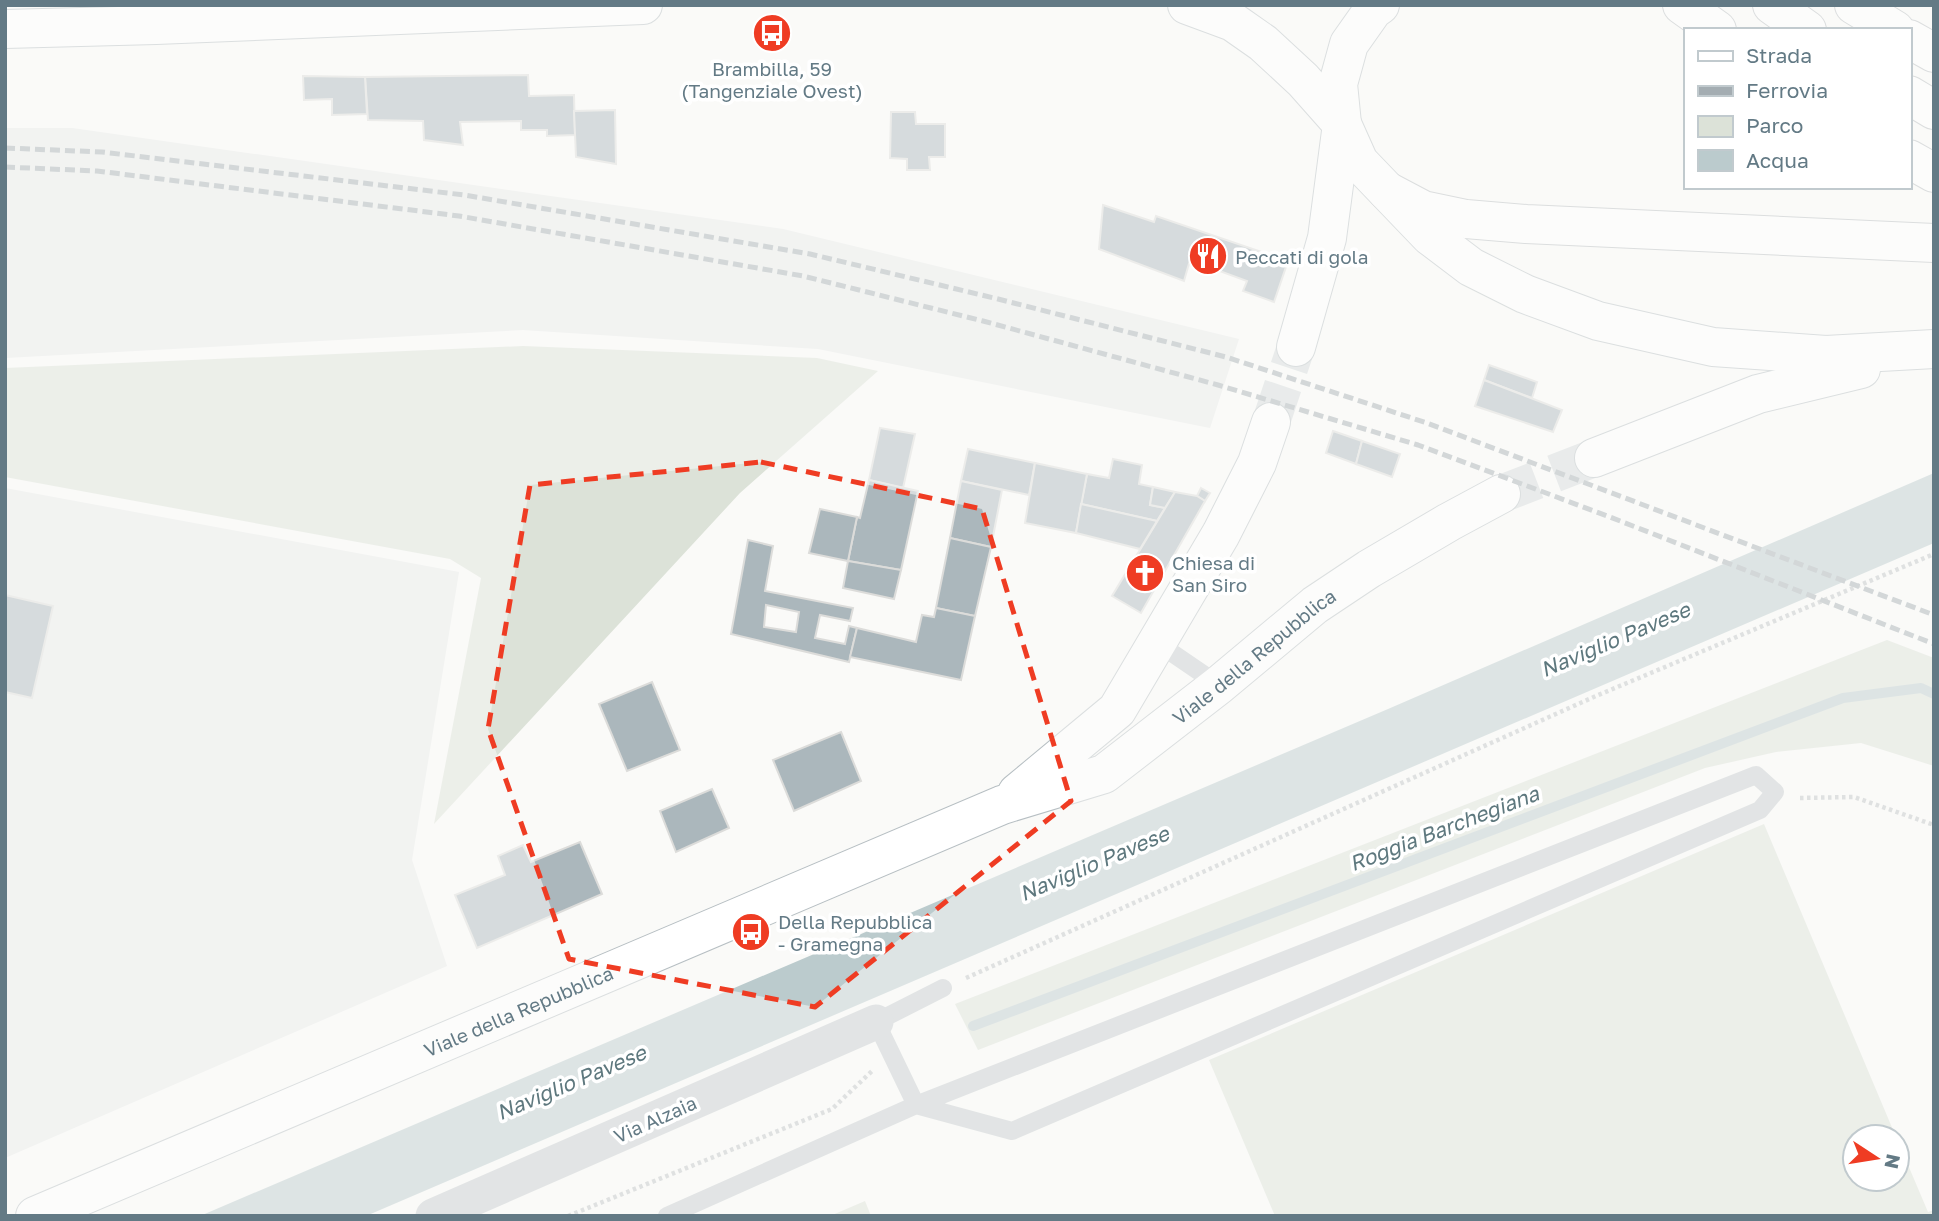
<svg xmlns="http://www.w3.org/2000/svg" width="1939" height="1221" viewBox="0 0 1939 1221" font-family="'Golos Text',sans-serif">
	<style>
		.built { fill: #e8eae9 }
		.green { fill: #dce2d8 }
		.water { fill: #bbcbcd }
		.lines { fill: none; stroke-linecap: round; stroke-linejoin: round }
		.stream { stroke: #bbcbcd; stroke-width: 10 }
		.building { fill: #abb7bc; stroke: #dcdcda; stroke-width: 2; fill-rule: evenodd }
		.secondary-tunnel { stroke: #d4dadb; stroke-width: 38; stroke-dasharray: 38 19; stroke-linecap: butt }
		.secondary-casing { stroke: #b7bfc3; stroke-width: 40 }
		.highway-casing { stroke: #b8bdc0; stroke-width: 40 }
		.path { stroke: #bfc3c5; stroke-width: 4.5; stroke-dasharray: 3.5 3.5; stroke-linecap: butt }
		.lane { stroke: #c5cbce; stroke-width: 18 }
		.street { stroke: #c5cbce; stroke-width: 35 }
		.secondary { stroke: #fff; stroke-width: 38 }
		.highway { stroke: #fff; stroke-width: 38 }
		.rail { stroke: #a4adb2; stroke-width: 5; stroke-dasharray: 10 5; stroke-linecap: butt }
		.marked { fill: none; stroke: #ef3c23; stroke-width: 5; stroke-dasharray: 14 9; stroke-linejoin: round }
		.labels { text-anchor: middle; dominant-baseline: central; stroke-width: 7; stroke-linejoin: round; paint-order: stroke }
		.poi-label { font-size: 19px; fill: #637a85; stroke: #fff; text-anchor: start }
		.street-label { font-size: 19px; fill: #637a85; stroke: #fff }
		.water-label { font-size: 21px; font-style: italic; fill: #5e787e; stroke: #fff }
	</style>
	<rect width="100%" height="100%" fill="#fafaf8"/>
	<!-- built -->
	<g class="built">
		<path d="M 5,128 L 72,128 L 783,229 L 1239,339 L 1210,428 L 818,349 L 523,330 L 5,358 Z"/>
		<path d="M 5,488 L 459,572 L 412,860 L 447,966 L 5,1158 Z"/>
	</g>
	<!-- green -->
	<g class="green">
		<path d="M 523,346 L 817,358 L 878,371 L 740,493 L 434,824 L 481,578 L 450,559 L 5,477 L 5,368 Z"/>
		<path d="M 1887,640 L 1934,658 L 1934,766 L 1861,743 L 1776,752 L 1705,768 L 978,1050 L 955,1004 Z"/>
		<path d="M 1764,824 L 1896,1137 L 1855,1137 L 1855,1179 L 1897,1179 L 1897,1139 L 1928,1212 L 1934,1210 L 1934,1216 L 1275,1216 L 1209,1060 Z"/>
		<path d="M 865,1201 L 871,1216 L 830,1216 Z"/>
	</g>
	<!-- water -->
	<path class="water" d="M 1934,473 L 1934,543 L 366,1216 L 200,1216 L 1388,709 Z"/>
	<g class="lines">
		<!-- stream -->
		<path class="stream" d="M 973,1026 L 1843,698 L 1921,688 L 1934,694"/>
	</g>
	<!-- building -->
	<g class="building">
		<path d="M 528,75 L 529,96 L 574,95 L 575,135 L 547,136 L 547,130 L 521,130 L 521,121 L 460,122 L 463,145 L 424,140 L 423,121 L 368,120 L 365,77 Z"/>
		<path d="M 303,76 L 365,77 L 367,114 L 332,115 L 332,99 L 304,100 Z"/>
		<path d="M 615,110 L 616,164 L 576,157 L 574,111 Z"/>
		<path d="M 891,112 L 915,112 L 916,124 L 945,124 L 945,157 L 929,157 L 930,170 L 907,170 L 907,159 L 890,158 Z"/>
		<path d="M 1103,205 L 1154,222 L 1156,216 L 1288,261 L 1274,302 L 1243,291 L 1247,281 L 1190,260 L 1184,281 L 1099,249 Z"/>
		<path d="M 1489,365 L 1537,382 L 1532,398 L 1484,380 Z"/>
		<path d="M 1484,380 L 1562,410 L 1553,432 L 1475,406 Z"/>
		<path d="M 880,428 L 915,434 L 903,488 L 869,480 Z"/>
		<path d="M 1333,431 L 1362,441 L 1356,464 L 1326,453 Z"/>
		<path d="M 1362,441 L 1400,454 L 1392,477 L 1356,464 Z"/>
		<path d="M 968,449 L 1035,463 L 1029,495 L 961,481 Z"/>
		<path d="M 1113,459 L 1142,465 L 1139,484 L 1153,487 L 1150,505 L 1165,508 L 1157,521 L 1081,504 L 1087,474 L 1109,478 Z"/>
		<path d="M 1035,463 L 1087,474 L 1076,533 L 1025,523 Z"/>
		<path d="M 869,480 L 918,491 L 901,570 L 848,561 L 857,517 L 860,518 Z"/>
		<path d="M 961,481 L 1002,490 L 991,547 L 950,538 Z"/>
		<path d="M 1153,487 L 1175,492 L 1165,508 L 1150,505 Z"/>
		<path d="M 1201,488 L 1210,493 L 1205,501 L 1197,496 Z"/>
		<path d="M 1175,492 L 1197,496 L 1205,501 L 1141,613 L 1112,596 Z"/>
		<path d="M 1081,504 L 1157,521 L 1140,549 L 1076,533 Z"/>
		<path d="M 820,509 L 857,517 L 848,561 L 809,553 Z"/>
		<path d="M 950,538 L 991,547 L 975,616 L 936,608 Z"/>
		<path d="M 748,540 L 773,546 L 765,591 L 853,608 L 850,621 L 820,615 L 815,638 L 845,644 L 849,626 L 857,628 L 849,662 L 731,634 ZM 766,605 L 799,612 L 796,632 L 764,627 Z"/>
		<path d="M 848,561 L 901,570 L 894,599 L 843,588 Z"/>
		<path d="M 5,595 L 53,606 L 32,698 L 5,692 Z"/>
		<path d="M 936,608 L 975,616 L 961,680 L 850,657 L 857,628 L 916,642 L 922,615 L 934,617 Z"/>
		<path d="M 652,682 L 680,750 L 627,771 L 599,704 Z"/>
		<path d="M 841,732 L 861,781 L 794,811 L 773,760 Z"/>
		<path d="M 712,789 L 729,828 L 676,852 L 660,811 Z"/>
		<path d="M 580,842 L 602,894 L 477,948 L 455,895 L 505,875 L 498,856 L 523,845 L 531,862 Z"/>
	</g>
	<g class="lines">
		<!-- secondary-tunnel -->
		<g class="secondary-tunnel">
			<path d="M 1271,422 L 1296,347"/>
			<path d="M 1501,494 L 1594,458"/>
		</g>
		<!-- secondary casing -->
		<g class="secondary-casing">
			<g id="secondary">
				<path d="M 1187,5 L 1233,22 L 1263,43 L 1303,80 L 1342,124 L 1359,162 L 1430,236 L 1471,267 L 1525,294 L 1598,321 L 1713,347 L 1826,355 L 1934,349"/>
				<path d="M 5,29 L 156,25 L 643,5"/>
				<path d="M 1296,347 L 1327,238 L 1342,124 L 1338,84 L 1349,44 L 1373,10 L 1380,5"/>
				<path d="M 1594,458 L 1758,394 L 1861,369"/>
				<path d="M 1017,793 L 1117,710 L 1221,534 L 1257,463 L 1271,422"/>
				<path id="s1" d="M 35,1216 L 1002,805 L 1104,774 L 1219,685 L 1315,605 L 1369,569 L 1449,522 L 1501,494"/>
			</g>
		</g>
		<!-- highway casing -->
		<g class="highway-casing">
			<g id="highway">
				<path d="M 1682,5 L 1717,30"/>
				<path d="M 1772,5 L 1807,30"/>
				<path d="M 1854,5 L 1895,30"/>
				<path d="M 1909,39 L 1934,53"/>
				<path d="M 1909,95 L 1934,110"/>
				<path d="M 1909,159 L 1934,173"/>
				<path d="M 1387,191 L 1423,210 L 1466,219 L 1526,224 L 1934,243"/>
			</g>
		</g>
		<!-- path -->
		<g class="path">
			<path d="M 1800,798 L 1854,797 L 1934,825"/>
			<path d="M 966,978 L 1596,696 L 1934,554"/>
			<path d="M 568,1216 L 832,1109 L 872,1071"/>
		</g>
		<!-- lane -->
		<g class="lane">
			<path d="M 1156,642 L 1219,685"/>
			<path d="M 667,1216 L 916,1105 L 1756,775 L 1775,792 L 1760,810 L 1012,1131 L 916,1105 L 876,1022 L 943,988"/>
		</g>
		<!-- street -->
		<path class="street" d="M 433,1216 L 876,1022"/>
		<!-- secondary -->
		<use href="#secondary" class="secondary"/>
		<!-- highway -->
		<use href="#highway" class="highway"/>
		<!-- rail -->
		<g class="rail">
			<path d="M 5,148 L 102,152 L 464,195 L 810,254 L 994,298 L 1226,357 L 1427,423 L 1934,615"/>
			<path d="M 5,167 L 97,171 L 459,216 L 803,276 L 983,321 L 1218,385 L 1418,445 L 1610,517 L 1934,644"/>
		</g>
	</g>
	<!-- marked area -->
	<path d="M0 0H1939V1221H0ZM 761,462 L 982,509 L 1071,801 L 815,1007 L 569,959 L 488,729 L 530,485 Z" fill="#fafaf8" fill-opacity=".55" fill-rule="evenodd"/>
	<path class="marked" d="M 761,462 L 982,509 L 1071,801 L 815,1007 L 569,959 L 488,729 L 530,485 Z"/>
	<!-- icons -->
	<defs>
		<g id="bus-disc" transform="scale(2.0125)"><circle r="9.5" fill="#ef3c23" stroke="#fff"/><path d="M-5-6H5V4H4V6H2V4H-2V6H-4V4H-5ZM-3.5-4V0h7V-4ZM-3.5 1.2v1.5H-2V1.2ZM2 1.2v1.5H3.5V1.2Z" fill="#fff"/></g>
		<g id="restaurant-disc" transform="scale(2.0125)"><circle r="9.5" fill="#ef3c23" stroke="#fff"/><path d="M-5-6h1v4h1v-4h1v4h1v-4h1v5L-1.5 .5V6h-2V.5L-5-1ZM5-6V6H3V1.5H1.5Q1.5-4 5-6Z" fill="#fff"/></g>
		<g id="church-disc" transform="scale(2.0125)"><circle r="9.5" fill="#ef3c23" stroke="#fff"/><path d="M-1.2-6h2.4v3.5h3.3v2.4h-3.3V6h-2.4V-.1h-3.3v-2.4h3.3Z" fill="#fff"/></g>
	</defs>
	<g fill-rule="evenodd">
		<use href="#bus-disc" x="772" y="33"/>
		<use href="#restaurant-disc" x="1208" y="256"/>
		<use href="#church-disc" x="1145" y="573"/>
		<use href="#bus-disc" x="751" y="932"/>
	</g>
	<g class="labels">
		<!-- poi labels -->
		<g class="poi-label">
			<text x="772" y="68" text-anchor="middle">Brambilla, 59<tspan x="772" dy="22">(Tangenziale Ovest)</tspan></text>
			<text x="1235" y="256">Peccati di gola</text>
			<text x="1172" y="562">Chiesa di<tspan x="1172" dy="22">San Siro</tspan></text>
			<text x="778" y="921">Della Repubblica<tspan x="778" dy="22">- Gramegna</tspan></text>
		</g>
		<!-- street labels -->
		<g class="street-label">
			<text stroke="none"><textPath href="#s1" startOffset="1348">Viale della Repubblica</textPath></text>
			<text stroke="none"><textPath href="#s1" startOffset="525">Viale della Repubblica</textPath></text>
			<text transform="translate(655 1119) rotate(-24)">Via Alzaia</text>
		</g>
		<!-- water labels -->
		<g class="water-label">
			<text transform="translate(1615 639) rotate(-23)">Naviglio Pavese</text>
			<text transform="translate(1444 828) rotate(-21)">Roggia Barchegiana</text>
			<text transform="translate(1094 863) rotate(-23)">Naviglio Pavese</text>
			<text transform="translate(571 1082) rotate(-23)">Naviglio Pavese</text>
		</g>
	</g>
	<!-- border -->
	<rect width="1939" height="1221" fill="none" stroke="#637a85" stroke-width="14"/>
	<!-- legend -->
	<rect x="1684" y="28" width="228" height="161" fill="#ffffff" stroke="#c1cace" stroke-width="2"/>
	<rect x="1698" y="51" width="35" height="10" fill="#ffffff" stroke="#c1cace" stroke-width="2"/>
	<text x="1746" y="63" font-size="21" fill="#637a85">Strada</text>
	<rect x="1698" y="86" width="35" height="10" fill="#a4adb2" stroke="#c1cace" stroke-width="2"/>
	<text x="1746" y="98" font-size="21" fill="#637a85">Ferrovia</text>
	<rect x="1698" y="116" width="35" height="21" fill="#dce2d8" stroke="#c1cace" stroke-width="2"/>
	<text x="1746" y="133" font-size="21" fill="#637a85">Parco</text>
	<rect x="1698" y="150" width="35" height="21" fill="#bbcbcd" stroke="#c1cace" stroke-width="2"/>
	<text x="1746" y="168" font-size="21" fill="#637a85">Acqua</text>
	<!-- north arrow -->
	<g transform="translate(1876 1158) rotate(102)"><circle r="33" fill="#ffffff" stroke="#c1cace" stroke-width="2"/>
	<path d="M0-5L12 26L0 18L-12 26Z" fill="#ef3c23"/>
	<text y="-10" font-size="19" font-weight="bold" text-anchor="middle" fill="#637a85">N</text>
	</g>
</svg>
